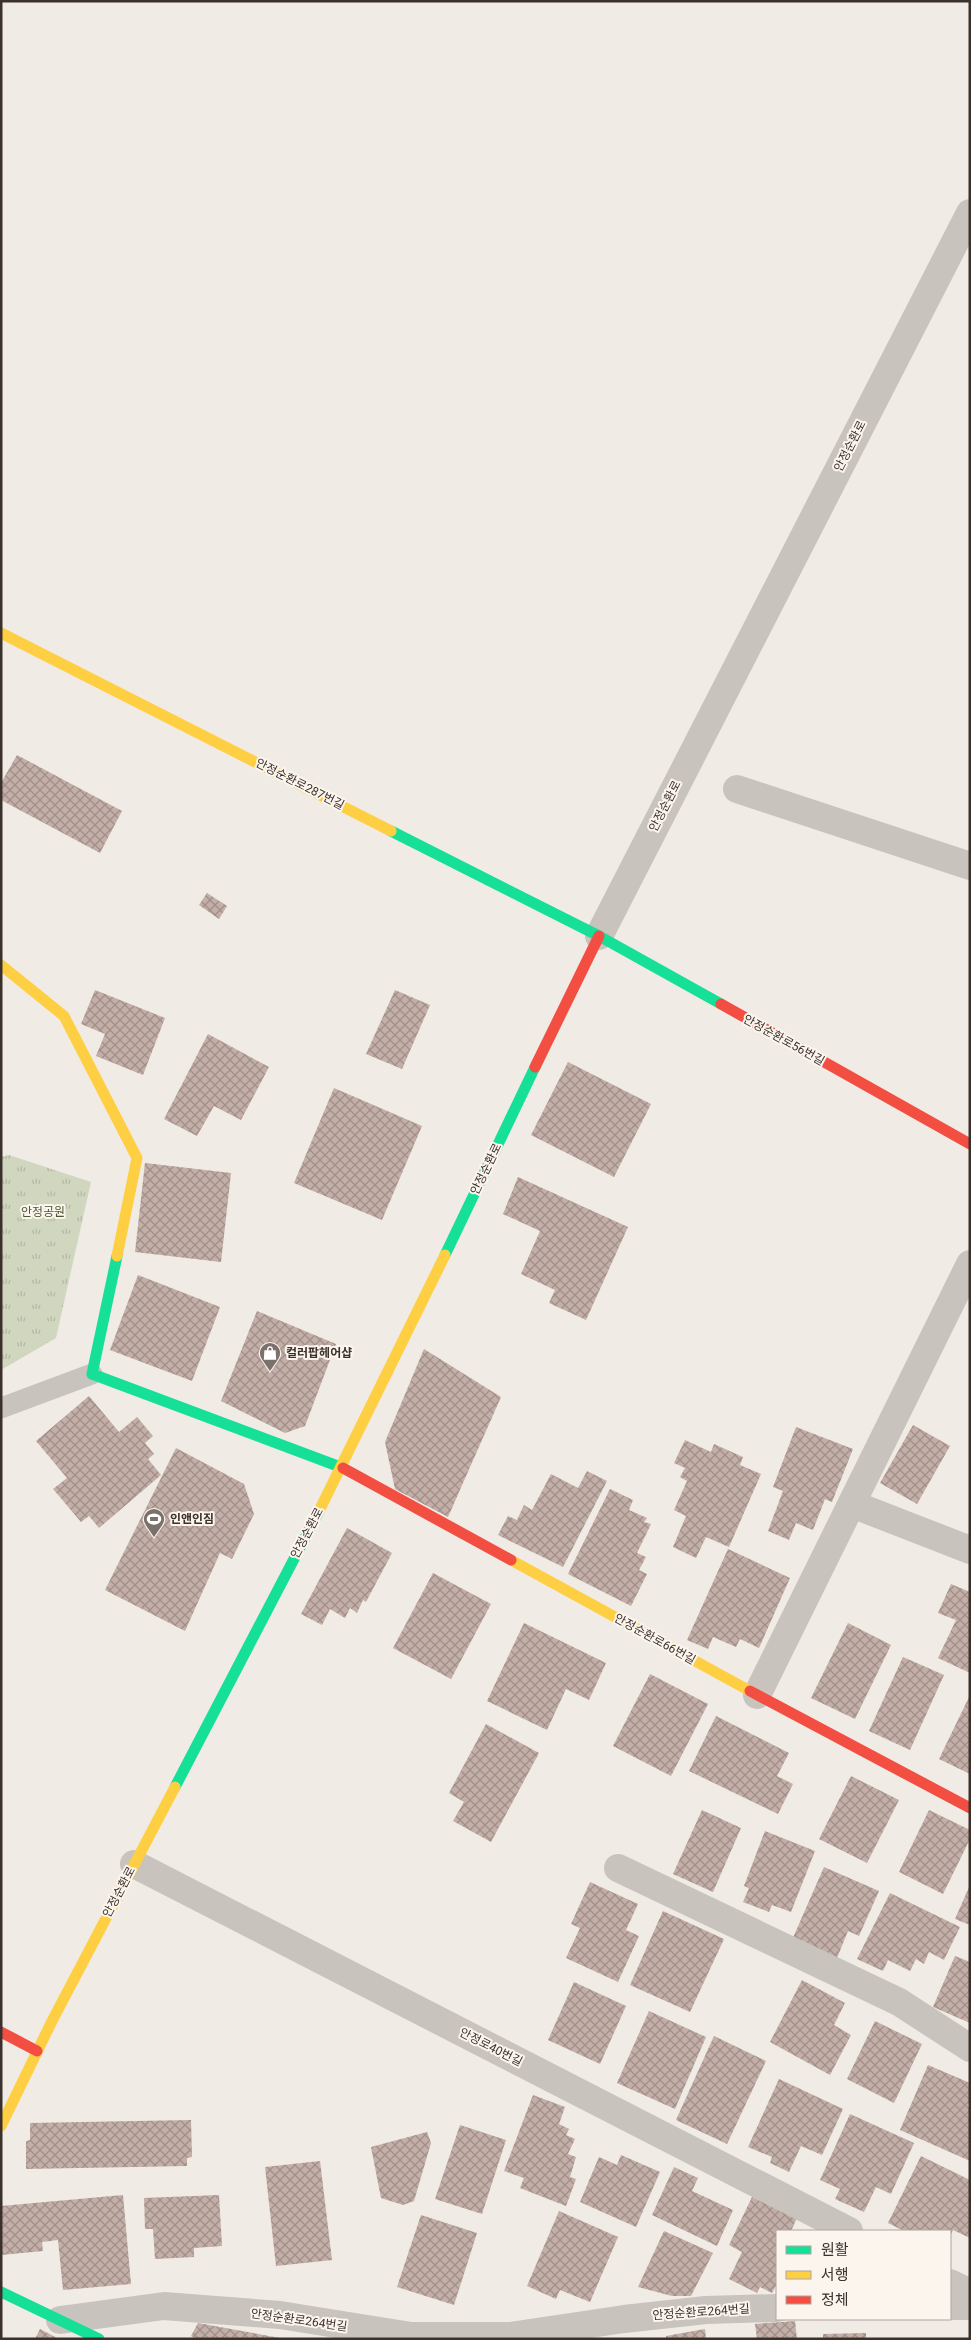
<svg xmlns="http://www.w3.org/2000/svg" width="971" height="2340" viewBox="0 0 971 2340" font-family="Roboto,'Noto Sans KR',sans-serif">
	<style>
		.park { fill: url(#park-tufts) }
		.building { fill: url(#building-cross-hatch) }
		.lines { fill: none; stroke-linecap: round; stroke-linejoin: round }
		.lane { stroke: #c9c3be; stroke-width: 21 }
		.street { stroke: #c9c3be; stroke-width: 28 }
		.fast { stroke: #16e098; stroke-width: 11 }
		.slow { stroke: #ffcf43; stroke-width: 11 }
		.jam { stroke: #f24e42; stroke-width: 11 }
		.labels { text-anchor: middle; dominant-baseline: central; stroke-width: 4; stroke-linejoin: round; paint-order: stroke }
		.street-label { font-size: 12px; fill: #3b302b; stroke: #fbf5ee }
		.park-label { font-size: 12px; fill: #4a5a2e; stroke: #fbf5ee }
		.poi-label { font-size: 12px; font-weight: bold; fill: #3b302b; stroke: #fbf5ee; text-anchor: start }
	</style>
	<defs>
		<pattern id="park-tufts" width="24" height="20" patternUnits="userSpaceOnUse" patternTransform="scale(1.25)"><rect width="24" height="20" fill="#d1d6bf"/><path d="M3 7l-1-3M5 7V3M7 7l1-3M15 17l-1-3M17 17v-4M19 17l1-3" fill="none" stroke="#b4b8a4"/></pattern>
		<pattern id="building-cross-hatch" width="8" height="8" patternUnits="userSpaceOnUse" patternTransform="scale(1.25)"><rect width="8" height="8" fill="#c3afa7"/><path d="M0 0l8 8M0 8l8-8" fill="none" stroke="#a08f88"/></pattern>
	</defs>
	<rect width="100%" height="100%" fill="#f0ebe5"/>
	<!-- park -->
	<path class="park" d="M 9,1155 L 91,1182 L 56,1338 L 1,1370 L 1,1157 Z"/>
	<!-- building -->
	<g class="building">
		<path d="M 17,755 L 122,811 L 100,853 L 1,800 L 1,783 Z"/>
		<path d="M 207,893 L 227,906 L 219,919 L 199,905 Z"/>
		<path d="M 95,990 L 165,1018 L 143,1075 L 96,1056 L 105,1034 L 81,1024 Z"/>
		<path d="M 395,990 L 430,1005 L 402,1069 L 366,1054 Z"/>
		<path d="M 208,1034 L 269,1067 L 241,1120 L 214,1106 L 197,1136 L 164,1119 Z"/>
		<path d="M 568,1062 L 651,1104 L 614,1177 L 531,1135 Z"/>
		<path d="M 334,1088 L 422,1126 L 382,1220 L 294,1183 Z"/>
		<path d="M 145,1163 L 231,1173 L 221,1262 L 135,1252 Z"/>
		<path d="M 518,1177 L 628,1227 L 586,1320 L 549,1303 L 555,1290 L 521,1274 L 540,1231 L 503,1214 Z"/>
		<path d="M 138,1275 L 220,1307 L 192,1381 L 110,1350 Z"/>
		<path d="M 257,1311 L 336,1344 L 305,1426 L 285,1433 L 221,1401 Z"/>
		<path d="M 424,1349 L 501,1397 L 448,1517 L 395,1489 L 385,1442 Z"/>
		<path d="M 89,1396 L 119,1432 L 137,1417 L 153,1436 L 145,1443 L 154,1454 L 148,1459 L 161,1475 L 99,1528 L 89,1516 L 81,1522 L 53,1489 L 67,1478 L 36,1441 Z"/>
		<path d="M 913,1425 L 950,1446 L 917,1504 L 880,1483 Z"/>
		<path d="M 796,1427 L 853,1449 L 832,1502 L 825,1499 L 813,1530 L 796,1523 L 789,1540 L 768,1531 L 783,1491 L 773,1487 Z"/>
		<path d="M 685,1440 L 711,1452 L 714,1444 L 743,1457 L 740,1465 L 761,1474 L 729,1547 L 706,1537 L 696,1558 L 673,1547 L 686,1516 L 674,1510 L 687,1481 L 680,1477 L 685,1468 L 674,1463 Z"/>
		<path d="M 176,1448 L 244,1484 L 254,1514 L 232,1559 L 220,1553 L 185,1631 L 105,1590 Z"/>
		<path d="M 587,1471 L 607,1481 L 563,1567 L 498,1535 L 508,1516 L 517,1520 L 524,1505 L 532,1510 L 551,1474 L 578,1488 Z"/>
		<path d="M 610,1489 L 633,1500 L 629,1510 L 647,1518 L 644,1522 L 651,1524 L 637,1553 L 646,1557 L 639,1570 L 647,1574 L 631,1606 L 568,1574 Z"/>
		<path d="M 347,1528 L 392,1553 L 366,1602 L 363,1600 L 357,1613 L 350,1608 L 345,1618 L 330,1609 L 322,1625 L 301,1614 Z"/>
		<path d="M 728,1549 L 790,1578 L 759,1648 L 740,1639 L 736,1647 L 713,1637 L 708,1649 L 687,1640 Z"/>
		<path d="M 433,1573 L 491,1604 L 451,1679 L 393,1648 Z"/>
		<path d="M 951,1584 L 970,1592 L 970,1673 L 938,1658 L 956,1620 L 938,1613 Z"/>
		<path d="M 524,1623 L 606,1663 L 589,1700 L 566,1689 L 547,1730 L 487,1701 Z"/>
		<path d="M 848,1623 L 891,1645 L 855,1719 L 811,1698 Z"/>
		<path d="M 903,1657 L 944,1675 L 910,1750 L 869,1731 Z"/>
		<path d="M 650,1674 L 708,1704 L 671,1776 L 613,1746 Z"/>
		<path d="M 970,1695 L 970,1774 L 939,1759 Z"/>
		<path d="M 716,1716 L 789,1753 L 777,1776 L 793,1784 L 778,1814 L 689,1771 Z"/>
		<path d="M 486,1724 L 539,1753 L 491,1842 L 453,1821 L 464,1802 L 449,1793 Z"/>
		<path d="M 851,1776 L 899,1800 L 867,1863 L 819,1839 Z"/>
		<path d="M 702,1810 L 741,1828 L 713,1892 L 673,1874 Z"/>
		<path d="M 929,1810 L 970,1830 L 970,1839 L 943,1894 L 899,1872 Z"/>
		<path d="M 765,1831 L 815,1851 L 791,1912 L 772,1905 L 769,1912 L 743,1902 L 749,1888 L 744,1886 Z"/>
		<path d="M 824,1867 L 879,1891 L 859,1936 L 848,1931 L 837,1958 L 792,1940 Z"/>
		<path d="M 590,1882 L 638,1904 L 626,1930 L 639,1936 L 618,1982 L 566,1958 L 580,1928 L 571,1924 Z"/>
		<path d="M 970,1885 L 970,1925 L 955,1919 Z"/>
		<path d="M 890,1893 L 960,1927 L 944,1960 L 929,1952 L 924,1964 L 916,1959 L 910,1971 L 888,1960 L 883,1971 L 857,1959 Z"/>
		<path d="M 663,1911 L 724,1939 L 690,2012 L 630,1985 Z"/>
		<path d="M 955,1956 L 970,1962 L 970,2023 L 933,2007 Z"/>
		<path d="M 802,1980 L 845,2003 L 834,2025 L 851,2035 L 830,2075 L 770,2042 Z"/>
		<path d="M 574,1982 L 626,2006 L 600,2064 L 548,2040 Z"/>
		<path d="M 649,2011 L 706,2037 L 675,2109 L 617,2083 Z"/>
		<path d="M 875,2021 L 922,2044 L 894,2103 L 847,2079 Z"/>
		<path d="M 714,2036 L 766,2061 L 727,2144 L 676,2120 Z"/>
		<path d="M 928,2065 L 970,2083 L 970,2101 L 968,2106 L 970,2107 L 970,2161 L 900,2130 Z"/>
		<path d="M 779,2079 L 843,2109 L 822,2155 L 801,2146 L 789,2172 L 770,2163 L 772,2157 L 748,2147 Z"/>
		<path d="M 533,2095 L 565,2107 L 559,2124 L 569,2129 L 566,2135 L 575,2139 L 568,2154 L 576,2157 L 570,2177 L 576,2179 L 566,2206 L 520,2188 L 524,2178 L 504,2171 Z"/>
		<path d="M 850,2114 L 914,2143 L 891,2194 L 876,2187 L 864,2212 L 835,2199 L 840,2189 L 820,2180 Z"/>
		<path d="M 191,2120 L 192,2157 L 187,2158 L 187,2166 L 26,2169 L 26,2141 L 30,2140 L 30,2123 Z"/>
		<path d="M 460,2125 L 506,2140 L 482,2214 L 435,2199 Z"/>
		<path d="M 427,2132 L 431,2143 L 414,2201 L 403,2205 L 381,2198 L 371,2147 Z"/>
		<path d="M 621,2155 L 660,2172 L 636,2227 L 580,2202 L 599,2157 L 617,2165 Z"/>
		<path d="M 921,2156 L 970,2180 L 970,2238 L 953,2230 L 950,2237 L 950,2231 L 904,2231 L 888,2223 Z"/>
		<path d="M 320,2161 L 332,2260 L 276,2266 L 265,2167 Z"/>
		<path d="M 674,2167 L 698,2178 L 692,2191 L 733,2210 L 717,2246 L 652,2215 Z"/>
		<path d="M 123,2195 L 131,2284 L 63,2290 L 58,2240 L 42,2242 L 43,2251 L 1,2255 L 1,2206 Z"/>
		<path d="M 219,2195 L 222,2246 L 194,2248 L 194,2257 L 155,2259 L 153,2229 L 145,2229 L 144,2198 Z"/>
		<path d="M 752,2197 L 797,2218 L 791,2231 L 777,2231 L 777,2284 L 772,2293 L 760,2287 L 757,2293 L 729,2279 L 742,2252 L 729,2245 Z"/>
		<path d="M 559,2211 L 618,2237 L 590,2302 L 560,2290 L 556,2299 L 527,2286 Z"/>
		<path d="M 421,2215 L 477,2233 L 454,2305 L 397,2287 Z"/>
		<path d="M 664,2231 L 713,2253 L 691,2296 L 672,2296 L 638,2287 Z"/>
		<path d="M 795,2321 L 797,2339 L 757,2339 L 755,2324 Z"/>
		<path d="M 198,2323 L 280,2338 L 280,2339 L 196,2339 L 191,2336 Z"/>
		<path d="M 40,2329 L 59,2339 L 35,2339 Z"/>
		<path d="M 705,2329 L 706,2339 L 666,2339 L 666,2336 Z"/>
		<path d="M 866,2333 L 866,2339 L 823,2339 L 823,2334 Z"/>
	</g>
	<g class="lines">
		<!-- lane -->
		<path class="lane" d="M 1,1408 L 92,1374"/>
		<!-- street -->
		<g class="street">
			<path d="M 737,789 L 970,866"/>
			<path d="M 599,936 L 970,213"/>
			<path d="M 852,1504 L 970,1550"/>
			<path d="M 757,1695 L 970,1264"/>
			<path d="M 134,1864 L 849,2231"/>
			<path d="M 618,1868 L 899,2002 L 970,2048"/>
			<path d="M 950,2283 L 970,2293"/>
			<path d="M 950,2306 L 970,2306"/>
			<path d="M 60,2320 L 164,2306 L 280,2315 L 411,2336 L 510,2336 L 624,2319 L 706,2310 L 777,2308"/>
		</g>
		<!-- fast -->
		<g class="fast">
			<path d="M 391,831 L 599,936 L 721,1004"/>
			<path d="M 445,1255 L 535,1067"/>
			<path d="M 117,1256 L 92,1374 L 343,1468"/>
			<path d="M 175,1787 L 319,1511"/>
			<path d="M 1,2292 L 99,2339"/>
		</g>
		<!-- slow -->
		<g class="slow">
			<path d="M 1,633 L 391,831"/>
			<path d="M 1,965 L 64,1016 L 137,1158 L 117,1256"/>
			<path d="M 319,1511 L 445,1255"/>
			<path d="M 511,1560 L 750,1691"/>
			<path d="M 1,2126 L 52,2021 L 175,1787"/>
		</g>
		<!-- jam -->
		<g class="jam">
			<path d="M 721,1004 L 970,1144"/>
			<path d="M 535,1067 L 599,936"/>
			<path d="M 343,1468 L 511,1560"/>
			<path d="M 750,1691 L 970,1808"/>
			<path d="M 1,2032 L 37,2051"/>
		</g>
	</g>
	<!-- icons -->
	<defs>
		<g id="shop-pin" transform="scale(1.125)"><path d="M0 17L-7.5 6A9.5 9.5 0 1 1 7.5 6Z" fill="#7a716c" stroke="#fbf5ee"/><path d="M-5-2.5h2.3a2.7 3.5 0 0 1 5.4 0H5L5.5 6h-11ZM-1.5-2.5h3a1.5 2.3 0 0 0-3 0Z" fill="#fff"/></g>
		<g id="stadium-pin" transform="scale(1.125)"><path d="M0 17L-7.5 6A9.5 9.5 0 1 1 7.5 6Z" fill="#7a716c" stroke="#fbf5ee"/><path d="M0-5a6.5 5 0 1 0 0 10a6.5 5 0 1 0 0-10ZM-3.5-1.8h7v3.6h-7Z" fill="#fff"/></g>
	</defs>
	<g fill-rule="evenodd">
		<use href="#shop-pin" x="270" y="1353"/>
		<use href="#stadium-pin" x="154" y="1519"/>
	</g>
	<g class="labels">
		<!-- street labels -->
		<g class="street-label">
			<text transform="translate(850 446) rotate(-63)">안정순환로</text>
			<text transform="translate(300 784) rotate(27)">안정순환로287번길</text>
			<text transform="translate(665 806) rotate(-63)">안정순환로</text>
			<text transform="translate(784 1040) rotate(29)">안정순환로56번길</text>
			<text transform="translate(486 1169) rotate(-64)">안정순환로</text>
			<text transform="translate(307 1533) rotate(-62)">안정순환로</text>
			<text transform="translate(655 1639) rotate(29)">안정순환로66번길</text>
			<text transform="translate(119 1892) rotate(-62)">안정순환로</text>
			<text transform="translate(491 2047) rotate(27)">안정로40번길</text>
			<text transform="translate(701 2312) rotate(-4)">안정순환로264번길</text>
			<text transform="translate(299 2320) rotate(8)">안정순환로264번길</text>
		</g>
		<!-- park labels -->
		<g class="park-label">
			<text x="43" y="1212">안정공원</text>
		</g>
		<!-- poi labels -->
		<g class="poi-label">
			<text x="286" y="1353">컬러팝헤어샵</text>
			<text x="170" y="1519">인앤인짐</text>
		</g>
	</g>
	<!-- border -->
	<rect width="971" height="2340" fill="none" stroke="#3b302b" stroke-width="5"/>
	<!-- legend -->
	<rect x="776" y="2230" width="175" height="90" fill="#fbf5ee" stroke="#aea6a0"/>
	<rect x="786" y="2246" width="25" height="8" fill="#16e098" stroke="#aea6a0"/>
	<text x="821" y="2255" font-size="15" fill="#3b302b">원활</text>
	<rect x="786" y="2271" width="25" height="8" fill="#ffcf43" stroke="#aea6a0"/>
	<text x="821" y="2280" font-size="15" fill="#3b302b">서행</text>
	<rect x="786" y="2296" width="25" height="8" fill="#f24e42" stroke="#aea6a0"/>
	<text x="821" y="2305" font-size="15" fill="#3b302b">정체</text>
</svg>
